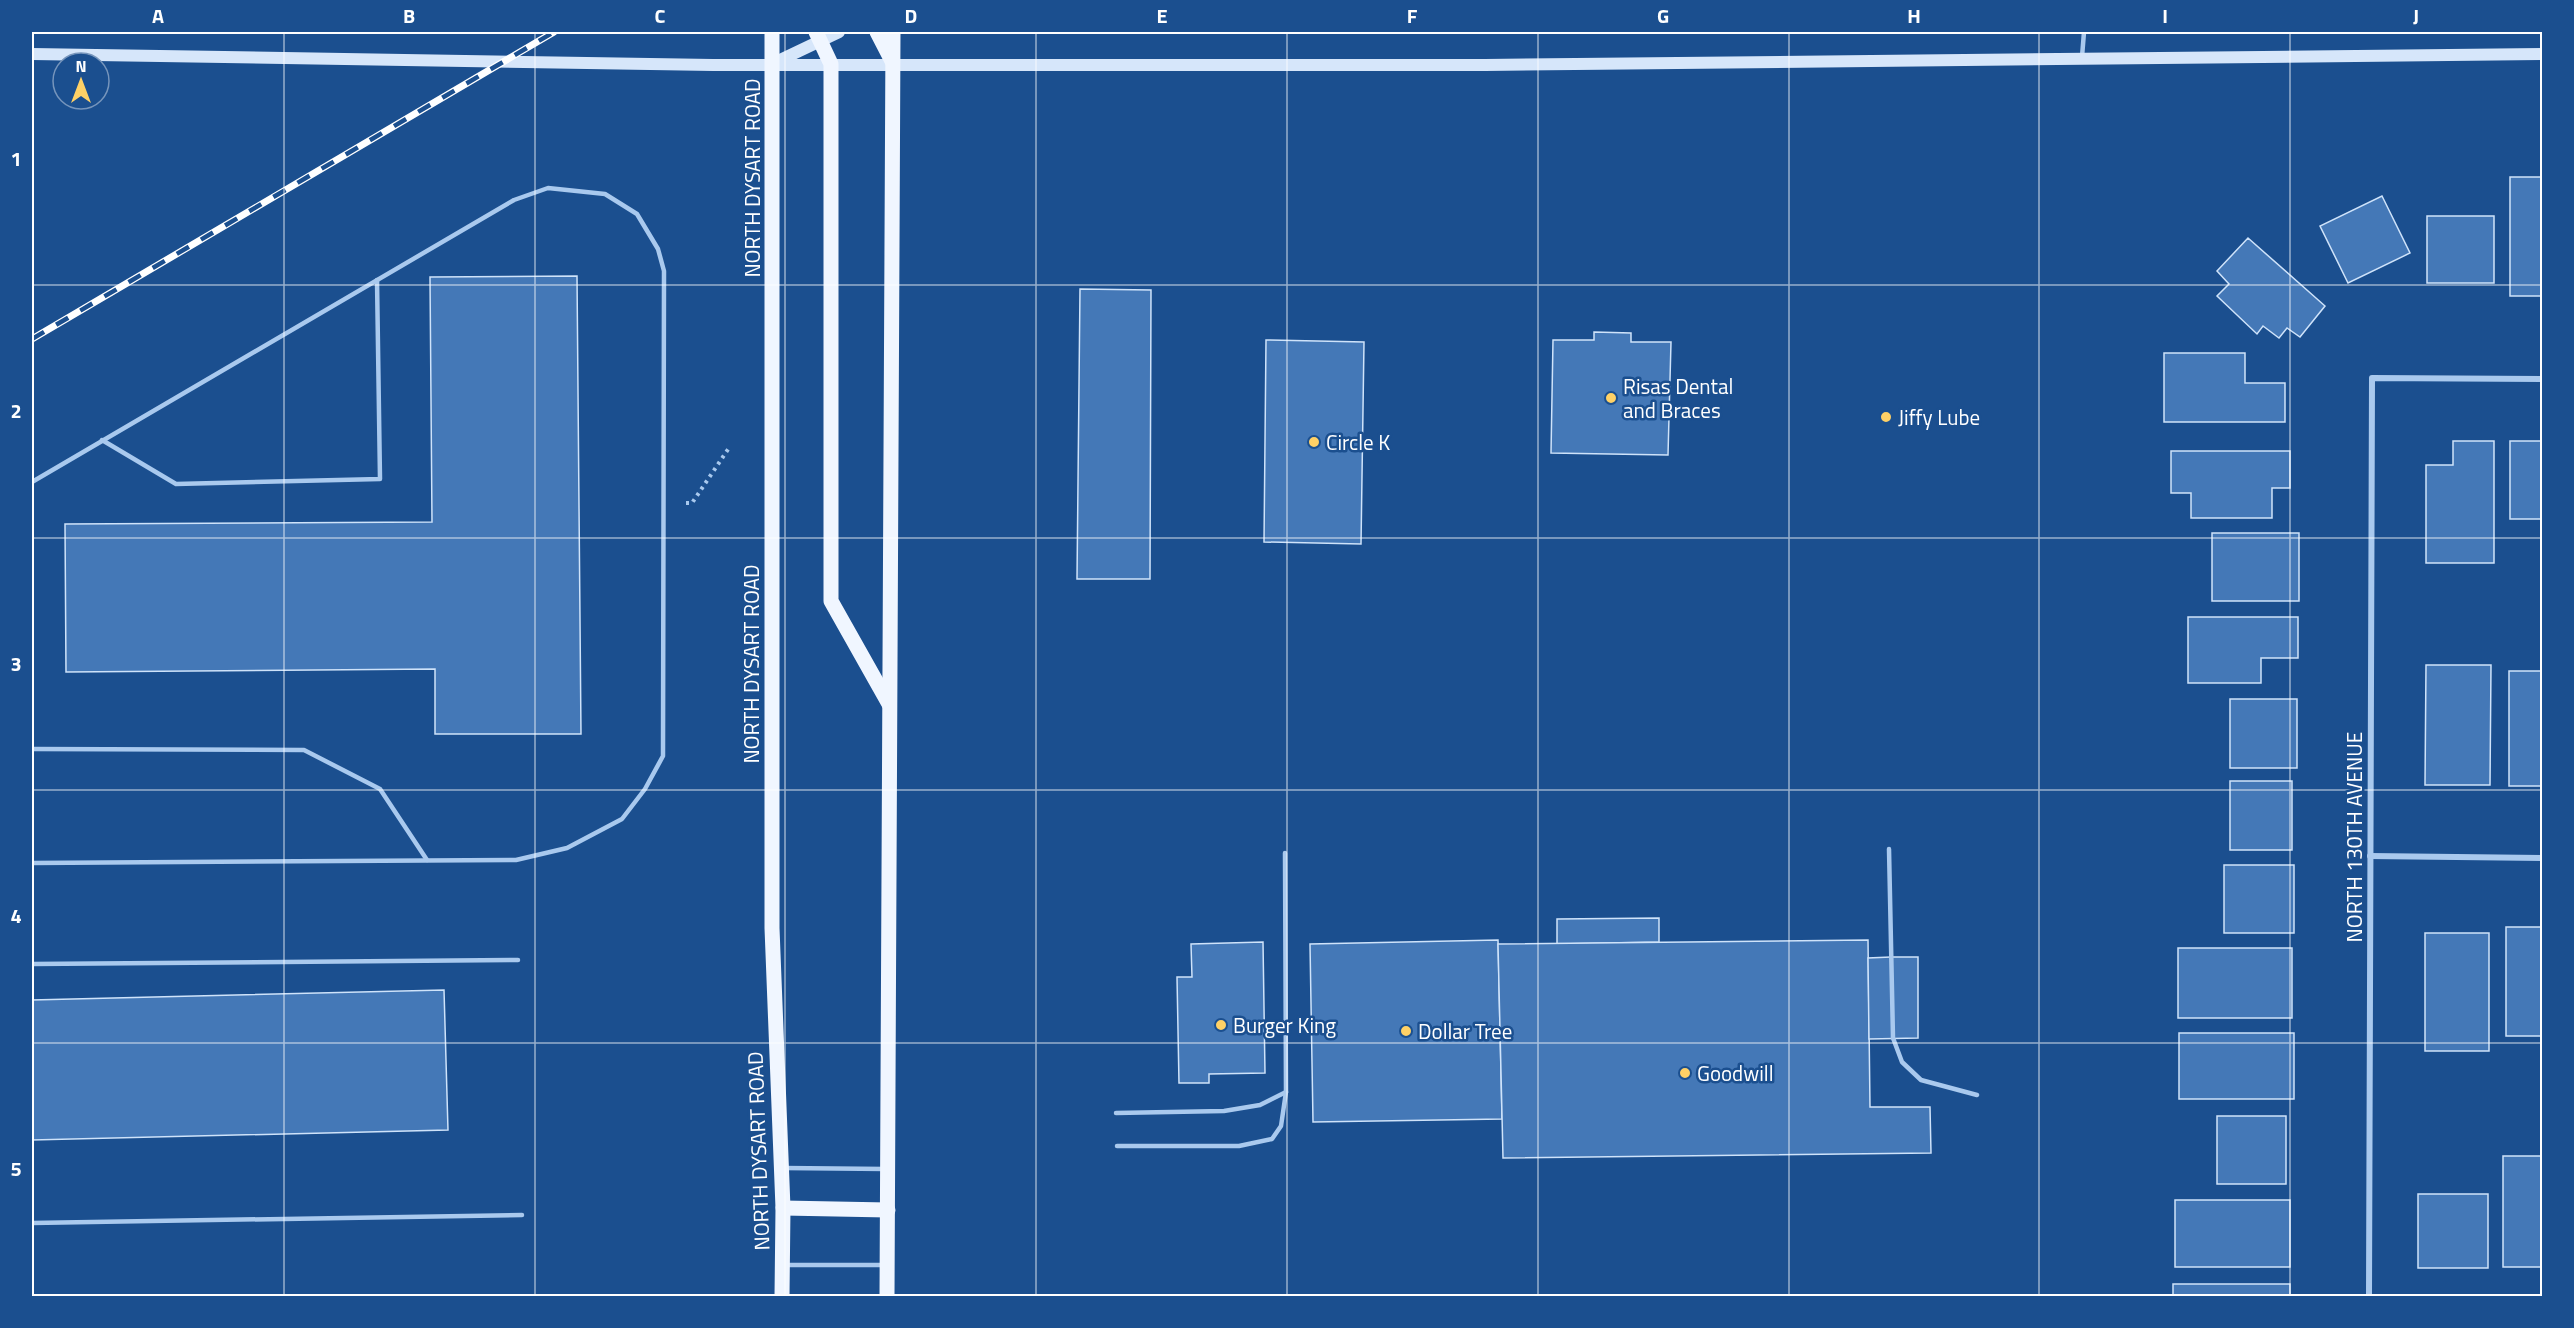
<svg xmlns="http://www.w3.org/2000/svg" width="2574" height="1328" viewBox="0 0 2574 1328" font-family="'Titillium Web',sans-serif">
	<style>
		.building { fill: #4478b7; stroke: #cfe3fa; stroke-width: 1.5 }
		.lines { fill: none; stroke-linecap: round; stroke-linejoin: round }
		.path { stroke: #a9c9ee; stroke-width: 4; stroke-dasharray: 3 4.5; stroke-linecap: butt }
		.service { stroke: #a9c9ee; stroke-width: 4.5 }
		.minor { stroke: #a9c9ee; stroke-width: 6 }
		.secondary { stroke: #d6e6fa; stroke-width: 12 }
		.primary { stroke: #f0f6ff; stroke-width: 15 }
		.rail-casing { stroke: #fff; stroke-width: 7 }
		.rail { stroke: #1b4f8f; stroke-width: 4.5; stroke-dasharray: 14; stroke-linecap: butt }
		.grid { fill: none; stroke: #fff; stroke-width: 1.5; stroke-opacity: 0.55 }
		.poi-dot { fill: #ffd166; stroke: #1b4f8f; stroke-width: 2 }
		.labels { text-anchor: middle; dominant-baseline: central; stroke-width: 5; stroke-linejoin: round; paint-order: stroke }
		.street-label { font-size: 21px; fill: #fff; stroke: #1b4f8f }
		.poi-label { font-size: 21px; fill: #fff; stroke: #1b4f8f; text-anchor: start }
		.neatline { fill: none; stroke: #fff; stroke-width: 2 }
		.grid-label { font-size: 20px; text-anchor: middle; font-weight: bold; fill: #fff }
	</style>
	<rect width="100%" height="100%" fill="#1b4f8f"/>
	<!-- building -->
	<g class="building">
		<rect x="2510" y="177" width="32" height="119"/>
		<path d="M 2382,196 L 2410,253 L 2348,283 L 2320,226 Z"/>
		<rect x="2427" y="216" width="67" height="67"/>
		<path d="M 2248,238 L 2325,306 L 2300,337 L 2287,328 L 2279,338 L 2263,326 L 2257,334 L 2217,296 L 2229,284 L 2217,271 Z"/>
		<path d="M 577,276 L 581,734 L 435,734 L 435,669 L 66,672 L 65,524 L 432,522 L 430,277 Z"/>
		<path d="M 1080,289 L 1151,290 L 1150,579 L 1077,579 Z"/>
		<path d="M 1594,332 L 1631,333 L 1631,342 L 1671,342 L 1668,455 L 1551,453 L 1553,340 L 1594,340 Z"/>
		<path d="M 1266,340 L 1364,342 L 1361,544 L 1264,542 Z"/>
		<path d="M 2164,353 L 2245,353 L 2245,383 L 2285,383 L 2285,422 L 2164,422 Z"/>
		<path d="M 2453,441 L 2494,441 L 2494,563 L 2426,563 L 2426,465 L 2453,465 Z"/>
		<rect x="2510" y="441" width="32" height="78"/>
		<path d="M 2171,451 L 2290,451 L 2290,488 L 2272,488 L 2272,518 L 2191,518 L 2191,493 L 2171,493 Z"/>
		<rect x="2212" y="533" width="87" height="68"/>
		<path d="M 2188,617 L 2298,617 L 2298,658 L 2261,658 L 2261,683 L 2188,683 Z"/>
		<path d="M 2426,665 L 2491,665 L 2490,785 L 2425,785 Z"/>
		<rect x="2509" y="671" width="33" height="115"/>
		<rect x="2230" y="699" width="67" height="69"/>
		<rect x="2230" y="781" width="62" height="69"/>
		<rect x="2224" y="865" width="70" height="68"/>
		<path d="M 1659,918 L 1659,942 L 1557,944 L 1557,919 Z"/>
		<rect x="2506" y="927" width="36" height="109"/>
		<rect x="2425" y="933" width="64" height="118"/>
		<path d="M 1498,940 L 1502,1119 L 1313,1122 L 1310,944 Z"/>
		<path d="M 1868,940 L 1870,1107 L 1930,1107 L 1931,1153 L 1503,1158 L 1498,944 Z"/>
		<path d="M 1263,942 L 1265,1073 L 1209,1074 L 1209,1083 L 1179,1083 L 1177,977 L 1192,977 L 1191,944 Z"/>
		<rect x="2178" y="948" width="114" height="70"/>
		<path d="M 1891,957 L 1918,957 L 1918,1038 L 1869,1039 L 1868,958 Z"/>
		<path d="M 444,990 L 448,1130 L 32,1140 L 32,1000 Z"/>
		<rect x="2179" y="1033" width="115" height="66"/>
		<rect x="2217" y="1116" width="69" height="68"/>
		<rect x="2503" y="1156" width="39" height="111"/>
		<rect x="2418" y="1194" width="70" height="74"/>
		<rect x="2175" y="1200" width="115" height="67"/>
		<rect x="2173" y="1284" width="117" height="12"/>
	</g>
	<g class="lines">
		<!-- path -->
		<path class="path" d="M 686,503 L 692,503 L 729,448"/>
		<!-- service -->
		<g class="service">
			<path d="M 2082,57 L 2084,32"/>
			<path d="M 102,440 L 176,484 L 380,479 L 377,280"/>
			<path d="M 32,482 L 514,200 L 548,188 L 605,194 L 637,214 L 658,249 L 664,271 L 663,756 L 645,789 L 622,819 L 567,848 L 516,860 L 32,863"/>
			<path d="M 32,749 L 304,750 L 380,789 L 427,860"/>
			<path d="M 1889,849 L 1893,1038 L 1902,1062 L 1921,1080 L 1977,1095"/>
			<path d="M 32,964 L 518,960"/>
			<path d="M 1116,1113 L 1224,1111 L 1260,1105 L 1286,1092"/>
			<path d="M 1117,1146 L 1239,1146 L 1272,1139 L 1281,1126 L 1286,1092 L 1285,853"/>
			<path d="M 783,1168 L 886,1169"/>
			<path d="M 32,1223 L 522,1215"/>
			<path d="M 785,1265 L 885,1265"/>
		</g>
		<!-- minor -->
		<g class="minor">
			<path d="M 2370,856 L 2542,858"/>
			<path d="M 2369,1296 L 2372,378 L 2542,379"/>
		</g>
		<!-- secondary -->
		<g class="secondary">
			<path d="M 32,54 L 713,65 L 1485,65 L 2542,54"/>
			<path d="M 776,62 L 839,32"/>
		</g>
		<!-- primary -->
		<g class="primary">
			<path d="M 772,32 L 772,928 L 783,1208 L 782,1296"/>
			<path d="M 816,32 L 831,64 L 831,601 L 889,704"/>
			<path d="M 877,32 L 892,61"/>
			<path d="M 783,1208 L 888,1210"/>
			<path d="M 887,1296 L 893,32"/>
		</g>
		<!-- rail casing -->
		<g class="rail-casing">
			<path id="rail" d="M 32,339 L 554,32"/>
		</g>
		<!-- rail -->
		<use href="#rail" class="rail"/>
	</g>
	<!-- grid -->
	<path class="grid" d="M 284,32 L 284,1296M 535,32 L 535,1296M 785,32 L 785,1296M 1036,32 L 1036,1296M 1287,32 L 1287,1296M 1538,32 L 1538,1296M 1789,32 L 1789,1296M 2039,32 L 2039,1296M 2290,32 L 2290,1296M 32,285 L 2542,285M 32,538 L 2542,538M 32,790 L 2542,790M 32,1043 L 2542,1043"/>
	<!-- markers -->
	<g class="poi-dot">
		<circle cx="1611" cy="398" r="6"/>
		<circle cx="1886" cy="417" r="6"/>
		<circle cx="1314" cy="442" r="6"/>
		<circle cx="1221" cy="1025" r="6"/>
		<circle cx="1406" cy="1031" r="6"/>
		<circle cx="1685" cy="1073" r="6"/>
	</g>
	<g class="labels">
		<!-- street labels -->
		<g class="street-label">
			<text transform="translate(752 178) rotate(-90)">NORTH DYSART ROAD</text>
			<text transform="translate(751 664) rotate(-90)">NORTH DYSART ROAD</text>
			<text transform="translate(2354 837) rotate(-90)">NORTH 130TH AVENUE</text>
			<text transform="translate(758 1151) rotate(-92)">NORTH DYSART ROAD</text>
		</g>
		<!-- poi labels -->
		<g class="poi-label">
			<text x="1623" y="386">Risas Dental<tspan x="1623" dy="24">and Braces</tspan></text>
			<text x="1898" y="417">Jiffy Lube</text>
			<text x="1326" y="442">Circle K</text>
			<text x="1233" y="1025">Burger King</text>
			<text x="1418" y="1031">Dollar Tree</text>
			<text x="1697" y="1073">Goodwill</text>
		</g>
	</g>
	<!-- border -->
	<rect width="2574" height="1328" fill="none" stroke="#1b4f8f" stroke-width="66"/>
	<!-- north arrow -->
	<g transform="translate(81 81)"><circle r="28" fill="#1b4f8f" stroke="#7695bc" stroke-width="1.5"/>
	<path d="M0-4.5L10 22L0 15L-10 22Z" fill="#ffd166"/>
	<text y="-9" font-size="16" font-weight="bold" text-anchor="middle" fill="#ffffff">N</text>
	</g>
	<rect x="33" y="33" width="2508" height="1262" class="neatline"/>
	<g class="grid-label">
		<text x="158" y="23">A</text>
		<text x="409" y="23">B</text>
		<text x="660" y="23">C</text>
		<text x="911" y="23">D</text>
		<text x="1162" y="23">E</text>
		<text x="1412" y="23">F</text>
		<text x="1663" y="23">G</text>
		<text x="1914" y="23">H</text>
		<text x="2165" y="23">I</text>
		<text x="2416" y="23">J</text>
		<text x="16" y="166">1</text>
		<text x="16" y="418">2</text>
		<text x="16" y="671">3</text>
		<text x="16" y="923">4</text>
		<text x="16" y="1176">5</text>
	</g>
</svg>
